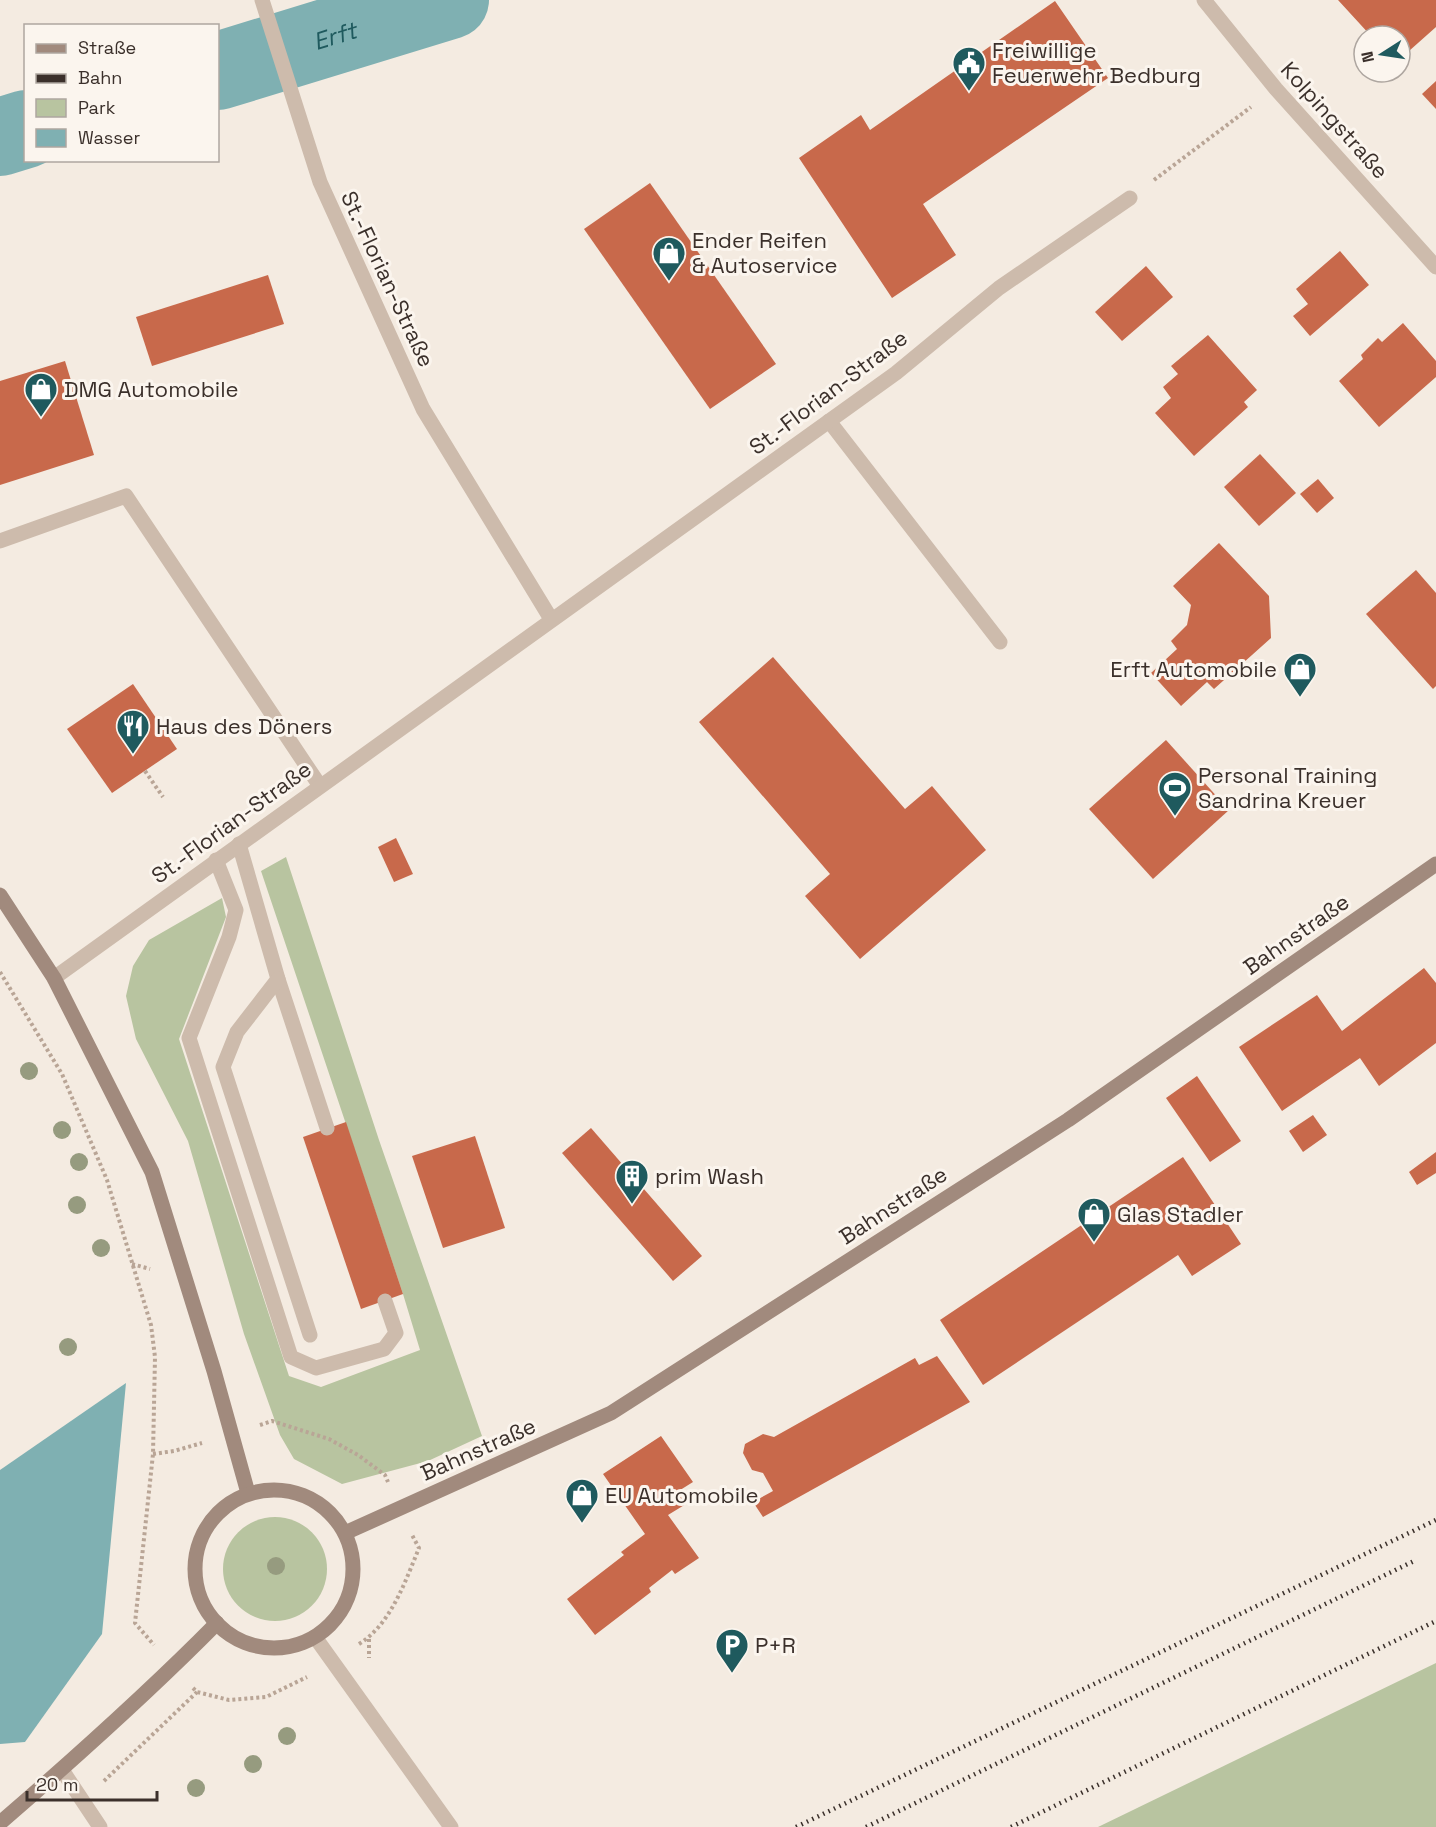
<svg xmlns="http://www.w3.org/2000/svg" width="1436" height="1827" viewBox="0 0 1436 1827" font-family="'Space Grotesk',sans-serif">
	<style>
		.green { fill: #b8c4a0 }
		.water { fill: #7fb0b2 }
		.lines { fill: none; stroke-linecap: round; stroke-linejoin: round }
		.river { stroke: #7fb0b2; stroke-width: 78 }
		.building { fill: #c8694b }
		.path { stroke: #b9a596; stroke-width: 4; stroke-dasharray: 3 3; stroke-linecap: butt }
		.lane { stroke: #cdbbac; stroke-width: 15 }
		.street { stroke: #cdbbac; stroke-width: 15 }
		.secondary { stroke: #a18a7d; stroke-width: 15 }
		.rail { stroke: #3b302b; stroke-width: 4.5; stroke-dasharray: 1.5 4.5; stroke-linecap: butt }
		.tree { fill: #969b7f }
		.labels { text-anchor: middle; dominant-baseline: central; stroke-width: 6; stroke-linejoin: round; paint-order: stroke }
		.poi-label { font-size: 22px; fill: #3b302b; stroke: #fbf5ee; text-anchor: start }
		.street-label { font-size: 22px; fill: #3b302b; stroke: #fbf5ee }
		.water-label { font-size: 24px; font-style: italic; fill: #1f5a5e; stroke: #fbf5ee }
	</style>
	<rect width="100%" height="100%" fill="#f4ebe1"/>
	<!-- green -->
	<g class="green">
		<path d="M 286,857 L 379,1140 L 482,1436 L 428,1461 L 342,1484 L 294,1459 L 280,1435 L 244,1334 L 188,1141 L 136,1039 L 126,996 L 133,966 L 149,940 L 222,898 L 226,917 L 179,1039 L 289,1376 L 321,1387 L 420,1350 L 403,1294 L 261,871 Z"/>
		<circle cx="275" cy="1569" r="52"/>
		<path d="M 1436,1663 L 1436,1827 L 1098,1827 Z"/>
	</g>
	<!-- water -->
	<path class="water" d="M 126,1383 L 102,1634 L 25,1742 L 0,1744 L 0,1470 Z"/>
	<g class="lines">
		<!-- river -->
		<g class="river">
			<path id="s1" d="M 218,71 L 450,0"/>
			<path d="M 0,137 L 26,129"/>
		</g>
	</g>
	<!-- building -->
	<g class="building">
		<path d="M 1338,0 L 1436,0 L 1436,27 L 1400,59 L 1400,36 L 1371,36 Z"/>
		<path d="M 1055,1 L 1108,78 L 923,204 L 956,255 L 892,298 L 799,158 L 861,115 L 870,130 Z"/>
		<path d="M 1436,81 L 1436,109 L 1422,94 Z"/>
		<path d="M 650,183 L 776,364 L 710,409 L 584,229 Z"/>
		<path d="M 1340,251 L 1369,285 L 1310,336 L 1293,316 L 1308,304 L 1296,289 Z"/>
		<path d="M 1146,266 L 1173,297 L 1122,341 L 1095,312 Z"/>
		<path d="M 268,275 L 284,324 L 152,366 L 136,317 Z"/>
		<path d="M 1403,323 L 1436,361 L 1436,377 L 1379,427 L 1339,381 L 1363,359 L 1361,355 L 1378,338 L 1382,342 Z"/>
		<path d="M 1208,335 L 1257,390 L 1244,402 L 1248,407 L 1194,456 L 1155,413 L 1171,398 L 1163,387 L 1178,374 L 1171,366 Z"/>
		<path d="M 65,361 L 94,455 L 0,485 L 0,381 Z"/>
		<path d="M 1260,454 L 1296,493 L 1259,526 L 1224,487 Z"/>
		<path d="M 1318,479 L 1334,498 L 1317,513 L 1300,494 Z"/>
		<path d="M 1219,543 L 1269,596 L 1271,638 L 1214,689 L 1207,682 L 1181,706 L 1151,673 L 1177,649 L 1171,641 L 1187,625 L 1191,605 L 1173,586 Z"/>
		<path d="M 1416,570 L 1436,593 L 1436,686 L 1433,689 L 1366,614 Z"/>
		<path d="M 773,657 L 905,809 L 932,786 L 986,850 L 860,959 L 805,896 L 830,874 L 699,722 Z"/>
		<path d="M 133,684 L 177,749 L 112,793 L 67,729 Z"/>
		<path d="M 1166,740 L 1229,810 L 1153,879 L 1089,809 Z"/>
		<path d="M 396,838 L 413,874 L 394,882 L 378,847 Z"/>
		<path d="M 1424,968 L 1436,983 L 1436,1043 L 1379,1086 L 1360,1058 L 1282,1111 L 1239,1047 L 1317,995 L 1342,1031 Z"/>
		<path d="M 1197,1076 L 1241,1141 L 1210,1162 L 1166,1098 Z"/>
		<path d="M 1313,1115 L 1327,1135 L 1303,1152 L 1289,1131 Z"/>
		<path d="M 346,1122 L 403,1294 L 361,1309 L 303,1137 Z"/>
		<path d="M 591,1128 L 702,1256 L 673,1281 L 562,1153 Z"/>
		<path d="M 475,1136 L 505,1228 L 443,1248 L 412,1156 Z"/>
		<path d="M 1436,1152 L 1436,1173 L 1417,1185 L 1409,1172 Z"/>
		<path d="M 1183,1157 L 1241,1244 L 1192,1276 L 1178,1255 L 983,1385 L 940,1320 Z"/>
		<path d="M 937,1356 L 970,1402 L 763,1517 L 753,1502 L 773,1491 L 763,1473 L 752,1470 L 743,1453 L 745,1444 L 763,1434 L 774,1437 L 915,1358 L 919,1365 Z"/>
		<path d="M 661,1436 L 693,1482 L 677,1492 L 686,1504 L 668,1515 L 699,1558 L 675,1574 L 672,1570 L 649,1588 L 651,1592 L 595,1635 L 567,1599 L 624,1555 L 621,1552 L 645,1534 L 603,1474 Z"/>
	</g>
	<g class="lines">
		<!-- path -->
		<g class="path">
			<path d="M 1154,180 L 1251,107"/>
			<path d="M 145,771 L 163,797"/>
			<path d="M 0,972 L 62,1074 L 107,1180 L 151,1325 L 155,1357 L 153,1454 L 135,1623 L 154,1645"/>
			<path d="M 132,1264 L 150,1269"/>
			<path d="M 260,1425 L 272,1421 L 329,1439 L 358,1455 L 385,1475 L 388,1482"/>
			<path d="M 153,1454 L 174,1451 L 202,1443"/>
			<path d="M 369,1639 L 369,1658"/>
			<path d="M 359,1644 C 391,1624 405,1582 419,1548 L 412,1535"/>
			<path d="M 193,1688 L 197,1692 L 229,1700 L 266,1697 L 307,1677"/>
			<path d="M 104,1781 L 197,1692"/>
		</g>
		<!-- lane -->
		<g class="lane">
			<path d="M 829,421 L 1000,642"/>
			<path d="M 0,541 L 126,496 L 320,786"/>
			<path d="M 239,844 L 278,979 L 327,1128"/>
			<path d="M 216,860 L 236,910 L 229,937 L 189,1038 L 291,1357 L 316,1368 L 384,1349 L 396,1333 L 385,1301"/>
			<path d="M 278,979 L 237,1032 L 223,1067 L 310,1335"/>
			<path d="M 315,1637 L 451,1827"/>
			<path d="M 62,1770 L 100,1827"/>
		</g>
		<!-- street -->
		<g class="street">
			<path d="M 262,0 L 320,182 L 423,409 L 551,619"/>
			<path d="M 1204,0 L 1276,89 L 1436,267"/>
			<path d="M 54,978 L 896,373 L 999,288 L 1130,198"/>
		</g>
		<!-- secondary -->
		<g class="secondary">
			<path d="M 0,895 L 54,978 L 152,1172 L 214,1371 L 248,1493"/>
			<circle cx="274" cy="1569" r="79"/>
			<path d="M 345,1533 L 611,1413 L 1068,1120 L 1436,864"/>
			<path d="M 0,1823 C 74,1759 148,1693 217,1623"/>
		</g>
		<!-- rail -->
		<g class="rail">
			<path d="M 796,1827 L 1436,1520"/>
			<path d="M 866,1827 L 1414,1561"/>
			<path d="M 1011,1827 L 1436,1621"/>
		</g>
	</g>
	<!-- trees -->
	<g class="tree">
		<circle cx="29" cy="1071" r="9"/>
		<circle cx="62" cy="1130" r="9"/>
		<circle cx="79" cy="1162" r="9"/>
		<circle cx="77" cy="1205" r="9"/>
		<circle cx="101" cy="1248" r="9"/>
		<circle cx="68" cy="1347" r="9"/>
		<circle cx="276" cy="1566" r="9"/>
		<circle cx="287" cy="1736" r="9"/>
		<circle cx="253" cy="1764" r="9"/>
		<circle cx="196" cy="1788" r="9"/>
	</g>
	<!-- icons -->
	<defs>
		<g id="civic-pin" transform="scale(1.725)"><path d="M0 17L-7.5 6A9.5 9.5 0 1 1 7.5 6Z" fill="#1f5a5e" stroke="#fbf5ee"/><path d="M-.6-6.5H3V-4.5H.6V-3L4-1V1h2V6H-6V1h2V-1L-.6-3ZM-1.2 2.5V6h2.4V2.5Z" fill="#fff"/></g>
		<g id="shop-pin" transform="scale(1.725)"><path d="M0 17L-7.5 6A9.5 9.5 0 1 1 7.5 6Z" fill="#1f5a5e" stroke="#fbf5ee"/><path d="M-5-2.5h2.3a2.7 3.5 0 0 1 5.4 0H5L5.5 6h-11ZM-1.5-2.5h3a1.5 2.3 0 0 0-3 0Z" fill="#fff"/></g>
		<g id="restaurant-pin" transform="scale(1.725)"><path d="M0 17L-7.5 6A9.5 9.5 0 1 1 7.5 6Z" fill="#1f5a5e" stroke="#fbf5ee"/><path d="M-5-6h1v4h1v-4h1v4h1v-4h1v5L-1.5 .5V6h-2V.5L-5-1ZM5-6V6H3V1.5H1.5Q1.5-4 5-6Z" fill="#fff"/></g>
		<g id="stadium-pin" transform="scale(1.725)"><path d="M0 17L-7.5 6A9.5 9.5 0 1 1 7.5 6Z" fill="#1f5a5e" stroke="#fbf5ee"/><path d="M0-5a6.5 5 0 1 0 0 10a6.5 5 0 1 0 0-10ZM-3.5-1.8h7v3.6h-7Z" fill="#fff"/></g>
		<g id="building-pin" transform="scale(1.725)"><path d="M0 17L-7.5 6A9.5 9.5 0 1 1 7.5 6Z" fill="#1f5a5e" stroke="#fbf5ee"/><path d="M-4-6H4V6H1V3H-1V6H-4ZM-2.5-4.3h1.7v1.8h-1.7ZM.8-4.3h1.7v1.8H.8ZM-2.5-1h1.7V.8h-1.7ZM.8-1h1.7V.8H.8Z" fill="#fff"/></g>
		<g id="parking-pin" transform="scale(1.725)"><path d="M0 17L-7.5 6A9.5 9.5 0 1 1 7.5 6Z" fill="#1f5a5e" stroke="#fbf5ee"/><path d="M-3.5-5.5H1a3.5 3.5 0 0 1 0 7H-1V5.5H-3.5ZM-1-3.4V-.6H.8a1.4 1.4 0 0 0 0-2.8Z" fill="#fff"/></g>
	</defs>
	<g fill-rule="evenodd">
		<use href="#civic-pin" x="969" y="63"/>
		<use href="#shop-pin" x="669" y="253"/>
		<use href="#shop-pin" x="41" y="389"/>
		<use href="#shop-pin" x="1300" y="669"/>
		<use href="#restaurant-pin" x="133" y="726"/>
		<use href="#stadium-pin" x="1175" y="788"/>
		<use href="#building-pin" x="632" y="1176"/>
		<use href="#shop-pin" x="1094" y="1214"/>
		<use href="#shop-pin" x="582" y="1495"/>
		<use href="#parking-pin" x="732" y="1645"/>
	</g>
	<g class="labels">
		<!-- poi labels -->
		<g class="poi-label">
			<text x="992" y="50">Freiwillige<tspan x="992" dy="25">Feuerwehr Bedburg</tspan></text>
			<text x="692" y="240">Ender Reifen<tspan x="692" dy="25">&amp; Autoservice</tspan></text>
			<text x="64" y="389">DMG Automobile</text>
			<text x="1277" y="669" text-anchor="end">Erft Automobile</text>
			<text x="156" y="726">Haus des Döners</text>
			<text x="1198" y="775">Personal Training<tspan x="1198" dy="25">Sandrina Kreuer</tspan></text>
			<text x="655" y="1176">prim Wash</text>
			<text x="1117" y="1214">Glas Stadler</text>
			<text x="605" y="1495">EU Automobile</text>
			<text x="755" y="1645">P+R</text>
		</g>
		<!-- street labels -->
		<g class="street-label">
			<text transform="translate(1335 120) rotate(48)">Kolpingstraße</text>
			<text transform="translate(388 279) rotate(65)">St.-Florian-Straße</text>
			<text transform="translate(828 392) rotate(-37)">St.-Florian-Straße</text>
			<text transform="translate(231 822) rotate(-36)">St.-Florian-Straße</text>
			<text transform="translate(1296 934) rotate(-35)">Bahnstraße</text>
			<text transform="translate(893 1205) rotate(-33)">Bahnstraße</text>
			<text transform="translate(478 1449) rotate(-24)">Bahnstraße</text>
		</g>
		<!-- water labels -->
		<g class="water-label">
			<text stroke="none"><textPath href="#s1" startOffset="122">Erft</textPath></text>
		</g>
	</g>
	<!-- legend -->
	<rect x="24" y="24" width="195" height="138" fill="#fbf5ee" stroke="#aea6a0" stroke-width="1.5"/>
	<rect x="36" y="44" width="30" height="9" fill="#a18a7d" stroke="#aea6a0" stroke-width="1.5"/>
	<text x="78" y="54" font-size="18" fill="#3b302b">Straße</text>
	<rect x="36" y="74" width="30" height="9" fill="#3b302b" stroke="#aea6a0" stroke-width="1.5"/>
	<text x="78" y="84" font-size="18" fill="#3b302b">Bahn</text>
	<rect x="36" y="99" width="30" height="18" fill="#b8c4a0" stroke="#aea6a0" stroke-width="1.5"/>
	<text x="78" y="114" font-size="18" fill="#3b302b">Park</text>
	<rect x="36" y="129" width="30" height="18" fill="#7fb0b2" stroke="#aea6a0" stroke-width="1.5"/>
	<text x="78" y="144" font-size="18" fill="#3b302b">Wasser</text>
	<!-- north arrow -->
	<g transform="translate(1382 54) rotate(258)"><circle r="28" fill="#fbf5ee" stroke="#aea6a0" stroke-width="1.5"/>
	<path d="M0-4.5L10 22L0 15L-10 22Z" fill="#1f5a5e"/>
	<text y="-9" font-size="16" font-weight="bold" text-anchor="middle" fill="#3b302b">N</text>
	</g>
	<!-- scale -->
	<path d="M27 1791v9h130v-9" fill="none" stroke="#3b302b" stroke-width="3"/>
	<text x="36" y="1791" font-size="18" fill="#3b302b" stroke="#fbf5ee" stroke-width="4.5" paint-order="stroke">20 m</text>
</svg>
